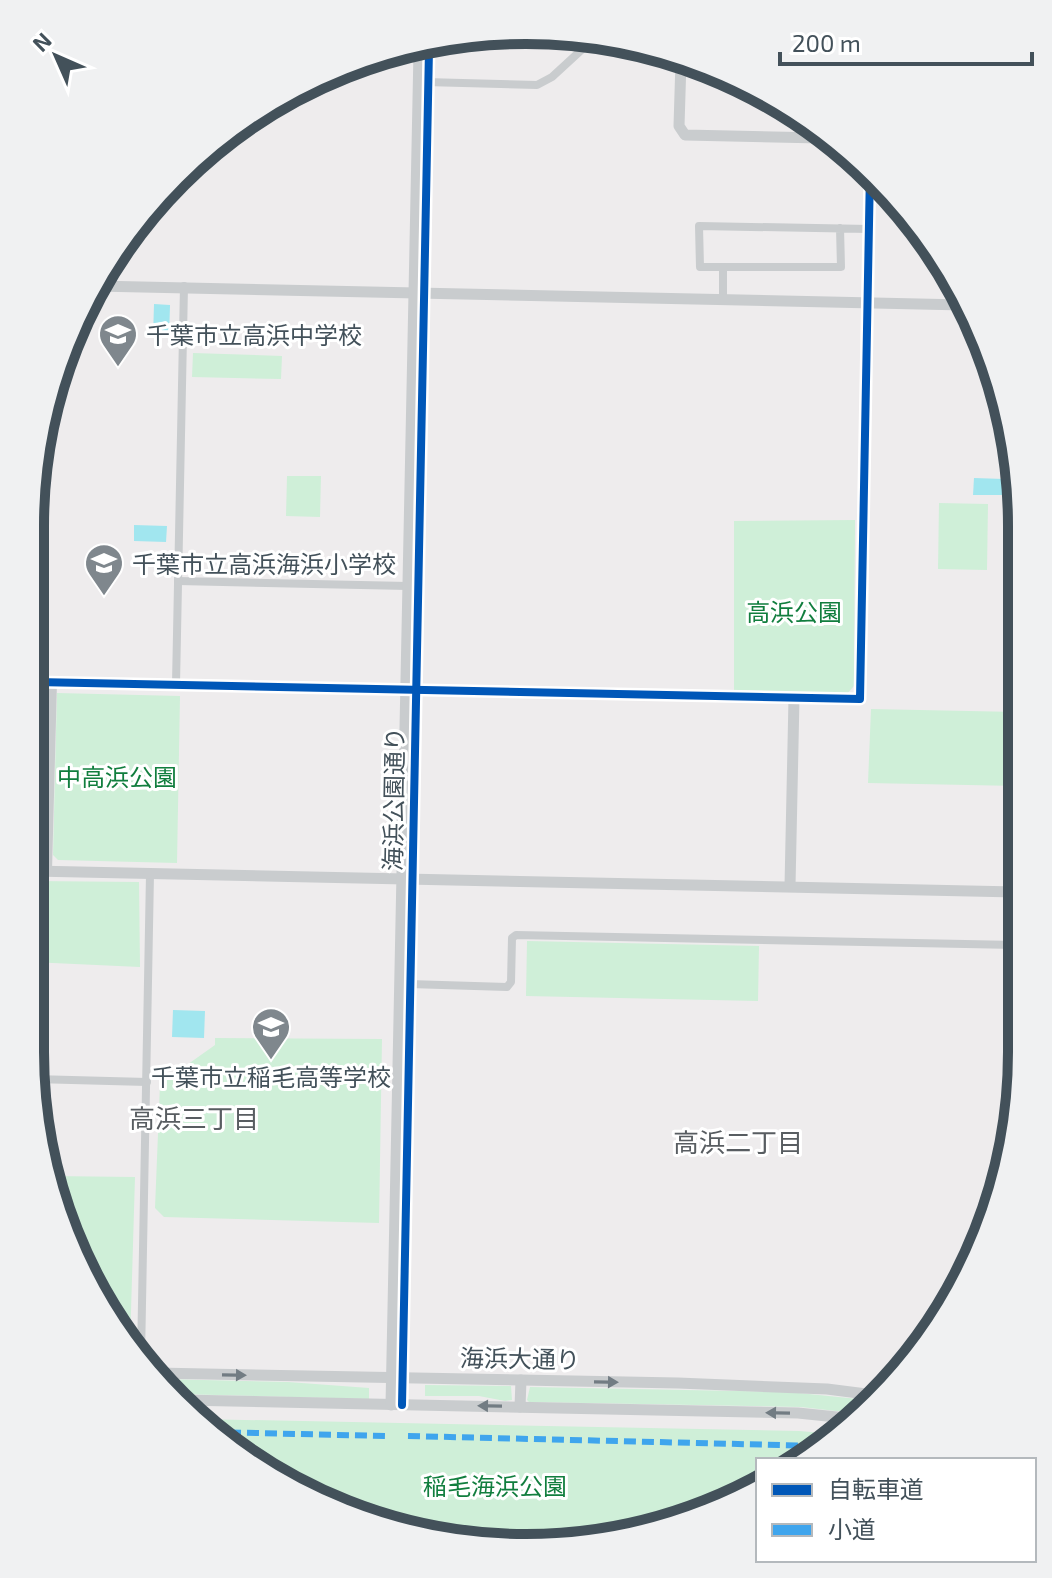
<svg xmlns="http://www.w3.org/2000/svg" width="1052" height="1578" viewBox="0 0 1052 1578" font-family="'Exo 2','Noto Sans JP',sans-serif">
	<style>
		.green { fill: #cfefd8 }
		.water { fill: #a1e6ef }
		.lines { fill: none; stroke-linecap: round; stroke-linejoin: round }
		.minor { stroke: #c9ccce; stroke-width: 8 }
		.tertiary { stroke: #c9ccce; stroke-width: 11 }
		.quiet { stroke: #3fa5ed; stroke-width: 6; stroke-dasharray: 12 6; stroke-linecap: butt }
		.cycleway-casing { stroke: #fff; stroke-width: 13 }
		.cycleway { stroke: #0057b8; stroke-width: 8 }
		.oneway { fill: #727c83 }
		.labels { text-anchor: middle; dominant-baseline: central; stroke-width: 6; stroke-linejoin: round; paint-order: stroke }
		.poi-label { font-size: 24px; fill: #43515a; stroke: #fff; text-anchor: start }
		.park-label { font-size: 24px; fill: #117e3e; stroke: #fff }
		.street-label { font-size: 24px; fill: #43515a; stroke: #fff }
		.neighbourhood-label { font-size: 26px; fill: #585d61; stroke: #fff }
		.rim { fill: none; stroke: #43515a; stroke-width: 10 }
	</style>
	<rect width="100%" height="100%" fill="#eeeced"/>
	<!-- green -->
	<g class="green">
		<path d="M 193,353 L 282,356 L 281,379 L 192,377 Z"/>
		<path d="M 287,476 L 321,476 L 320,517 L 286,516 Z"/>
		<path d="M 939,503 L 988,504 L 987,570 L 938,569 Z"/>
		<path d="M 855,520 L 854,686 L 847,694 L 734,690 L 734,521 Z"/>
		<path d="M 57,693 L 180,696 L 177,863 L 58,860 L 53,855 Z"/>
		<path d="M 871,709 L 1019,712 L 1018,786 L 868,783 Z"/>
		<path d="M 33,881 L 139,882 L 140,967 L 31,962 Z"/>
		<path d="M 527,941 L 759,946 L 758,1001 L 526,996 Z"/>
		<path d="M 215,1038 L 382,1039 L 379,1223 L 164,1217 L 155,1208 L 160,1084 L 215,1045 Z"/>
		<path d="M 50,1176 L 135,1177 L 130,1345 L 114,1328 L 56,1211 Z"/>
		<path d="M 162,1379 L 288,1382 L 369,1388 L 369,1399 L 176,1394 Z"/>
		<path d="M 425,1385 L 511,1386 L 512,1400 L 505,1401 L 479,1396 L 425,1396 Z"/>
		<path d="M 530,1387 L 789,1392 L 878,1401 L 862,1414 L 801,1407 L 529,1402 L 527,1400 Z"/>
		<path d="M 199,1419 L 799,1431 L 836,1434 L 802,1460 L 758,1460 L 758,1488 L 623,1538 L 493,1547 L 337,1510 L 224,1445 Z"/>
	</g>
	<!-- water -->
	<g class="water">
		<path d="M 154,304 L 170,305 L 169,337 L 153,337 Z"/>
		<path d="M 974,478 L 1004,479 L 1004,495 L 973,495 Z"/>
		<path d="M 134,525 L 167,526 L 166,542 L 134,541 Z"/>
		<path d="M 173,1010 L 205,1011 L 204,1038 L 172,1037 Z"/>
	</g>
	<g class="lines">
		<!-- minor -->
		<g class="minor">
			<path d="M 425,82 L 537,85 L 552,77 L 589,43"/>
			<path d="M 840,228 L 841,267 L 700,267 L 699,226 L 869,229"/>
			<path d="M 723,300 L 723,267"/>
			<path d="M 178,581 L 408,586"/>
			<path d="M 176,684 L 184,286"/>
			<path d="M 48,871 L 53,682"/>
			<path d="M 409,984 L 507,987 L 511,982 L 512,938 L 516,935 L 1016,945"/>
			<path d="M 34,1079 L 147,1082"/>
			<path d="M 141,1357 L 150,874"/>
		</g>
		<!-- tertiary -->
		<g class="tertiary">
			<path d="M 681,61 L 679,126 L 685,135 L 821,138"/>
			<path d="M 96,286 L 964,305"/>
			<path d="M 36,682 L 860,699 L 870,171"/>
			<path d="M 33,871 L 1016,892"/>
			<path d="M 790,886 L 794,698"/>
			<path d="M 156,1373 L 678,1383 L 827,1389 L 882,1396"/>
			<path d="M 182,1400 L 798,1413 L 856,1419"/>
			<path d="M 391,1405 L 419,51"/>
			<path d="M 402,1405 L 429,49"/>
			<path d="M 520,1407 L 521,1380"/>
		</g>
		<!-- quiet -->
		<g class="quiet">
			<path d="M 211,1432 L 386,1436"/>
			<path d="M 408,1436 L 820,1446"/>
		</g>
		<!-- cycleway casing -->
		<g class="cycleway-casing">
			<g id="cycleway">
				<path d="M 36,682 L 860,699 L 870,171"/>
				<path d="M 402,1405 L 429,49"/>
			</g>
		</g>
		<!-- cycleway -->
		<use href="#cycleway" class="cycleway"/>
	</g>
	<!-- one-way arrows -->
	<defs><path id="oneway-solid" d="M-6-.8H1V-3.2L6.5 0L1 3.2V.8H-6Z" transform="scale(2)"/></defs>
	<g class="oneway">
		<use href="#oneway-solid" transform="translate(234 1375) rotate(1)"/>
		<use href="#oneway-solid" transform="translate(606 1382) rotate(1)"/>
		<use href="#oneway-solid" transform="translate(490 1406) rotate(-179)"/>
		<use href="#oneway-solid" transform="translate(778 1413) rotate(-179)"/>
	</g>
	<!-- icons -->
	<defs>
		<g id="school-pin" transform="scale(2)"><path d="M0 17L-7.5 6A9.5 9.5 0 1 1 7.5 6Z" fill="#7f878d" stroke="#fff"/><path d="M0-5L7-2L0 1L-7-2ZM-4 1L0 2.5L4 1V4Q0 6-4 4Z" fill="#fff"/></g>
	</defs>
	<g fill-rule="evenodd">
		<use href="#school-pin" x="118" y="334"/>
		<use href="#school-pin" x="104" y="563"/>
		<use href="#school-pin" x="271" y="1027"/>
	</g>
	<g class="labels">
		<!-- poi labels -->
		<g class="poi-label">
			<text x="146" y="334">千葉市立高浜中学校</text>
			<text x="132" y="563">千葉市立高浜海浜小学校</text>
			<text x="271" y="1076" text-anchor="middle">千葉市立稲毛高等学校</text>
		</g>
		<!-- park labels -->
		<g class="park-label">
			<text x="794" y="611">高浜公園</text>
			<text x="117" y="776">中高浜公園</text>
			<text x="495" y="1485">稲毛海浜公園</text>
		</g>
		<!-- street labels -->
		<g class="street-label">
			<text transform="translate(393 799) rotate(-89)">海浜公園通り</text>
			<text transform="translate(520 1358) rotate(1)">海浜大通り</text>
		</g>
		<!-- neighbourhood labels -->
		<g class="neighbourhood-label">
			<text x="194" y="1117">高浜三丁目</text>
			<text x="738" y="1141">高浜二丁目</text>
		</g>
	</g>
	<!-- crop -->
	<path d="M0 0H1052V1578H0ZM526 44H526A482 482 0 0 1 1008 526V1052A482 482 0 0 1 526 1534H526A482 482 0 0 1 44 1052V526A482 482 0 0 1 526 44Z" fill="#f0f1f2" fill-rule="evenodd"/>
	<path class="rim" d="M526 44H526A482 482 0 0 1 1008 526V1052A482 482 0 0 1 526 1534H526A482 482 0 0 1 44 1052V526A482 482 0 0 1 526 44Z"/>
	<!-- legend -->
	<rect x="756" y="1458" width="280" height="104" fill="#ffffff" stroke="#b4b9bd" stroke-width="2"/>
	<rect x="772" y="1484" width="40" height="12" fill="#0057b8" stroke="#b4b9bd" stroke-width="2"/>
	<text x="828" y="1498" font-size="24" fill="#43515a">自転車道</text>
	<rect x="772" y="1524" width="40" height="12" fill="#3fa5ed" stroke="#b4b9bd" stroke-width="2"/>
	<text x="828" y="1538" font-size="24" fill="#43515a">小道</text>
	<!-- north arrow -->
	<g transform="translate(56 56) rotate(315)" stroke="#ffffff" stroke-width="6" paint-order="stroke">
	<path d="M0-6L14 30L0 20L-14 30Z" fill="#43515a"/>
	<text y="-12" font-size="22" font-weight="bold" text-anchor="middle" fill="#43515a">N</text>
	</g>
	<!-- scale -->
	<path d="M780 52v12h252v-12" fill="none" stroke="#43515a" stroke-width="4"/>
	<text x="792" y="52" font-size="24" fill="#43515a" stroke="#ffffff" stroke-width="6" paint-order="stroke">200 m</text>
</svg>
